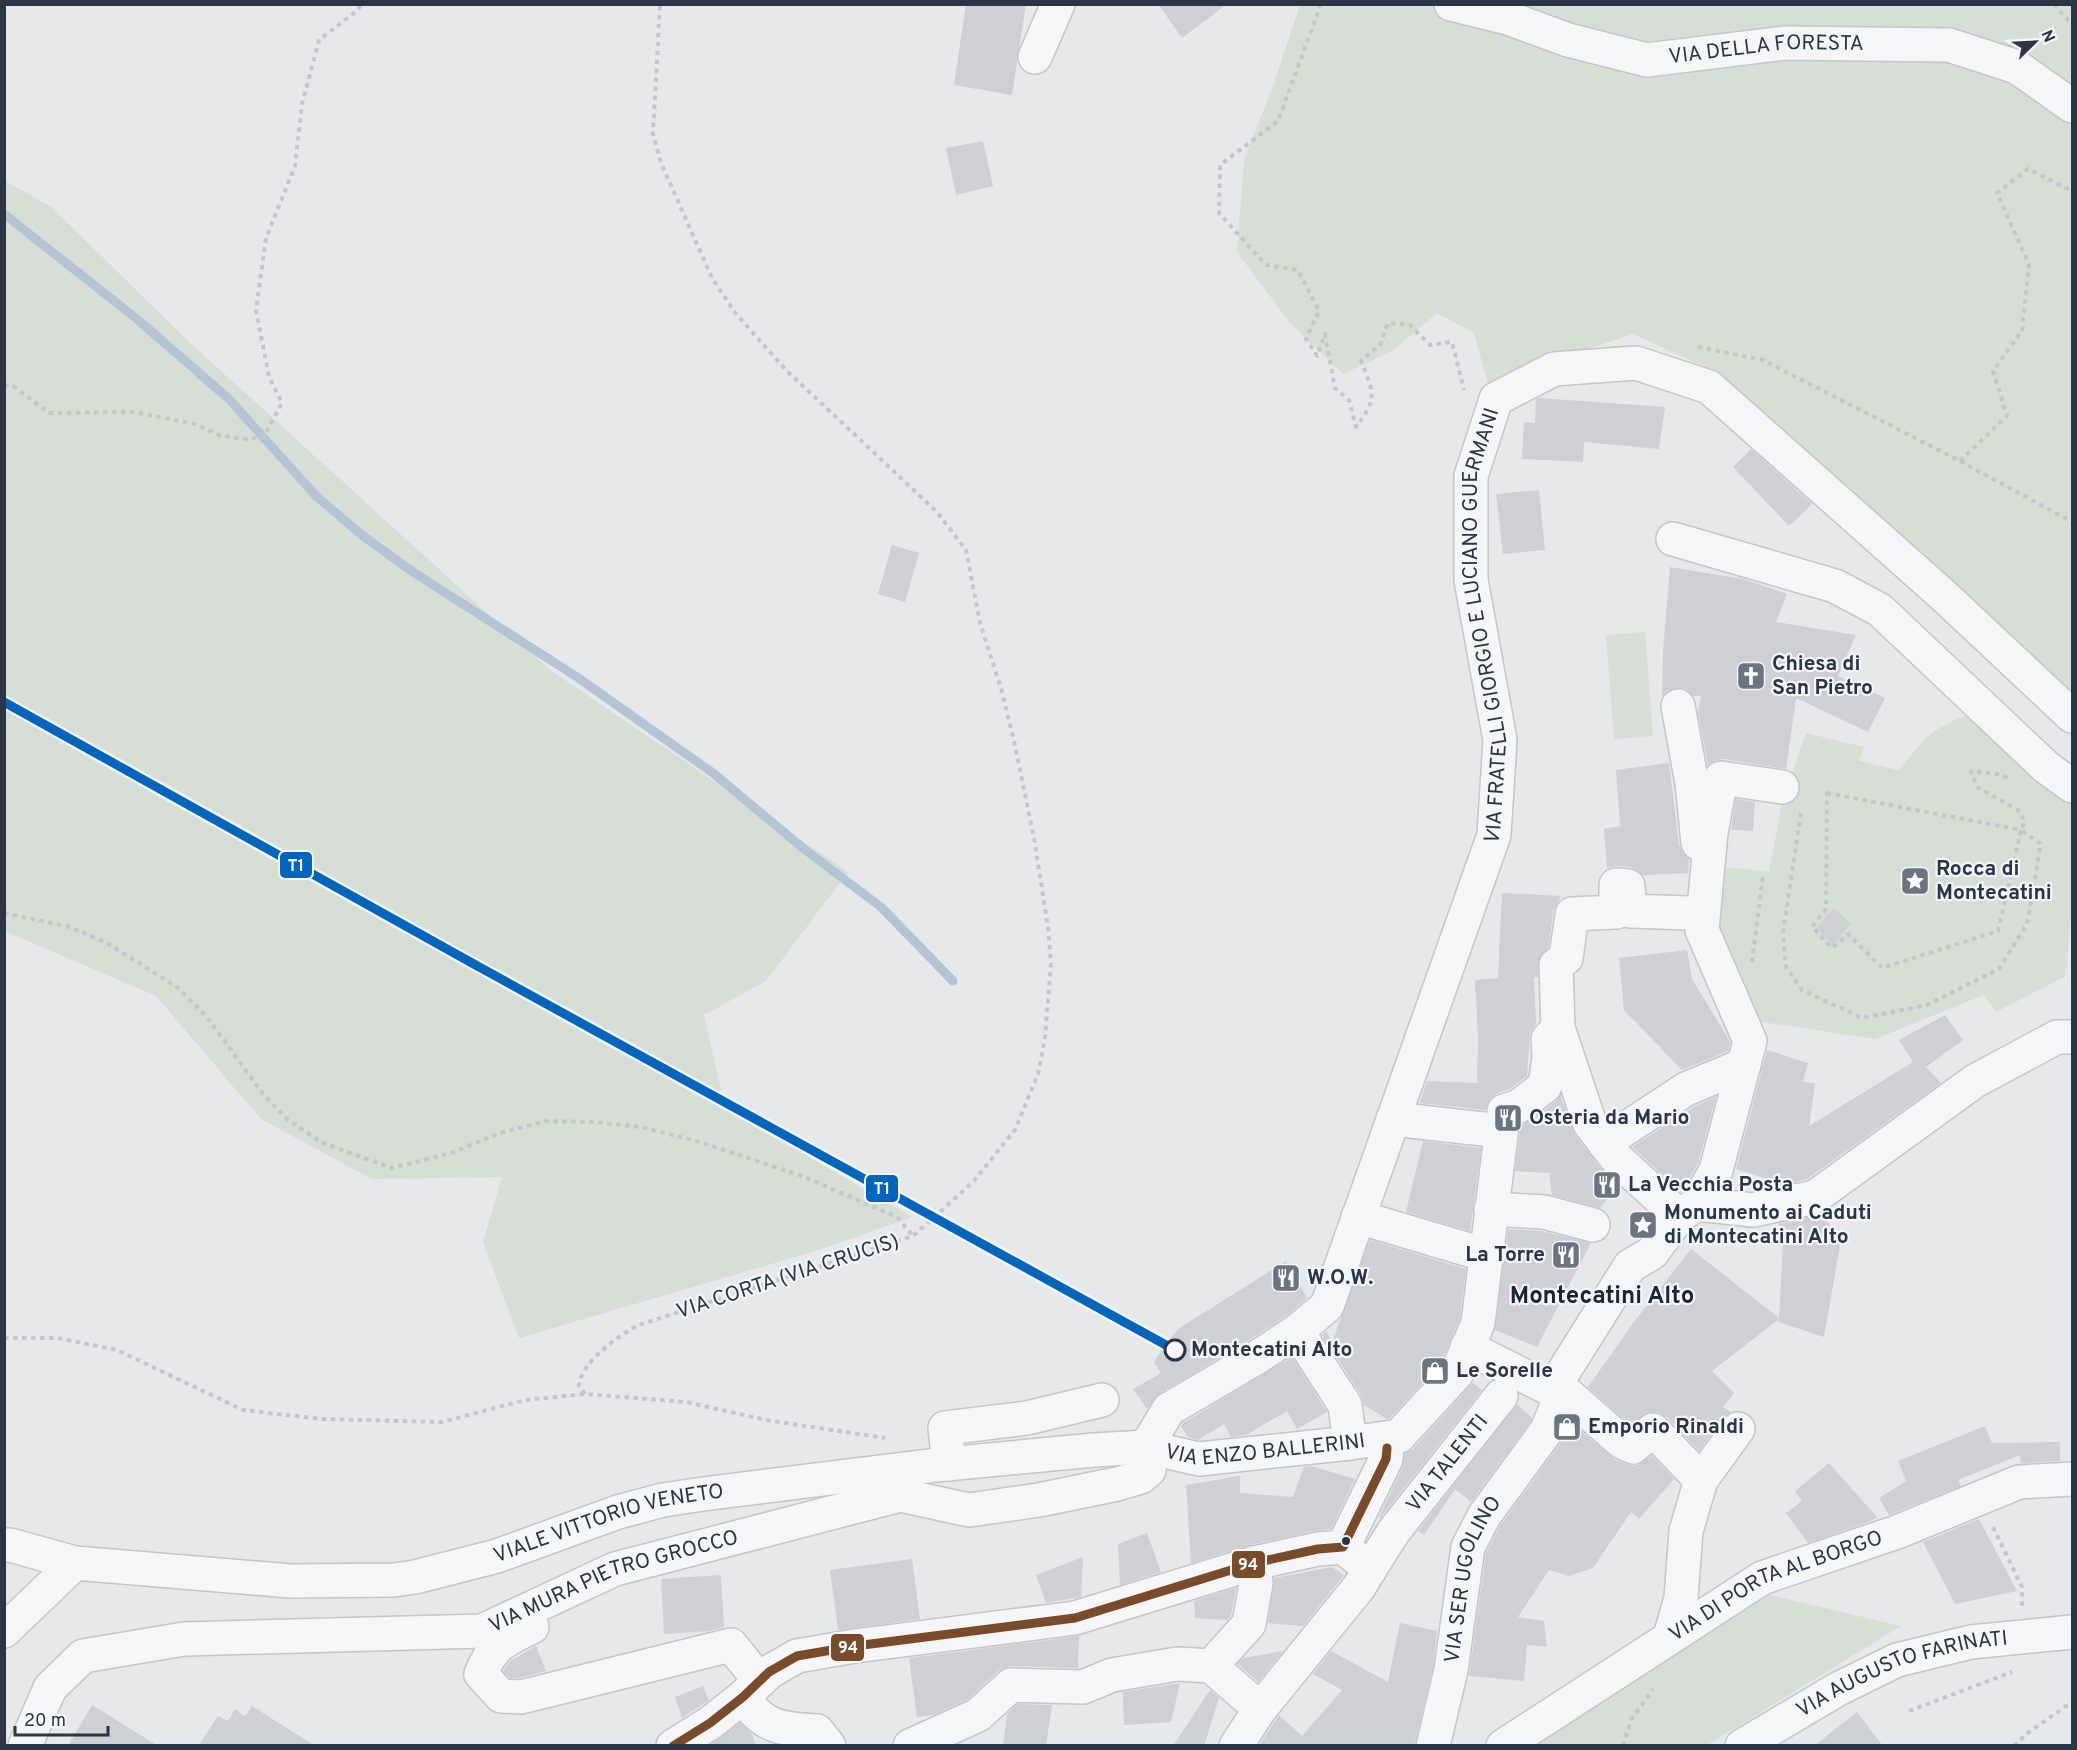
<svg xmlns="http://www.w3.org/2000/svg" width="2077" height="1750" viewBox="0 0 2077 1750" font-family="Overpass,sans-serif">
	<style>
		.green { fill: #d6ded6 }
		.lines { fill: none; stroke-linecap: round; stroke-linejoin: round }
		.stream { stroke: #b4c4d5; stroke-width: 9 }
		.building { fill: #ced0d3 }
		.minor-casing { stroke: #c4c6c8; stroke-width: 36 }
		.path { stroke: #c5c6ca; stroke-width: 4; stroke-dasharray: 4.5 4.5; stroke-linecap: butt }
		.minor { stroke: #f5f6f7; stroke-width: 33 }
		.bus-1-casing { stroke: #f4f6f9; stroke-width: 14 }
		.bus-1 { stroke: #7a4b2a; stroke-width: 9 }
		.tram-1-casing { stroke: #f4f6f9; stroke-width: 14 }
		.tram-1 { stroke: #0065bd; stroke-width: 9 }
		.stop-dot { fill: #f4f6f9; stroke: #2b3545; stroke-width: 3 }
		.bus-dot { fill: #2b3545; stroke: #f4f6f9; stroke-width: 2 }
		.labels { text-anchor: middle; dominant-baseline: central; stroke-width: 4.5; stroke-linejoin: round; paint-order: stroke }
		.street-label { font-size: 21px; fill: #2b3545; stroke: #f4f6f9 }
		.poi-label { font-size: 21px; font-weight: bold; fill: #2b3545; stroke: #f4f6f9; text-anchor: start }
		.stop-label { font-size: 21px; font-weight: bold; fill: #2b3545; stroke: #f4f6f9; text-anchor: start }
		.quarter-label { font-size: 24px; font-weight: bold; fill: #1d2636; stroke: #f4f6f9 }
		.line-badge { stroke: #f4f6f9; stroke-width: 2 }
		.badge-label { font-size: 16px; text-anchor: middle; font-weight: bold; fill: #fff }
	</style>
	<rect width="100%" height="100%" fill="#e6e8ea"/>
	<!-- green -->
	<g class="green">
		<path d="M 1300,5 L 2072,5 L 2072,694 L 1807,451 L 1709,369 L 1633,334 L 1563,357 L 1489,387 L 1474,333 L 1437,313 L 1392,351 L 1343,374 L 1290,323 L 1237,252 L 1244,160 L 1273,86 Z"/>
		<path d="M 5,181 L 50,206 L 186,339 L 550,670 L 848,872 L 766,981 L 704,1015 L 725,1108 L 912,1217 L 819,1250 L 519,1338 L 483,1242 L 502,1177 L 372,1179 L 261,1119 L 156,996 L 5,931 Z"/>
		<path d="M 1645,632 L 1653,736 L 1614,739 L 1606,635 Z"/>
		<path d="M 1971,714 L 2072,770 L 2072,900 L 2066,976 L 1996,1012 L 1984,995 L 1875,1039 L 1756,1021 L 1747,1002 L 1719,928 L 1727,867 L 1769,872 L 1782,803 L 1806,733 L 1864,747 L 1859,761 L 1898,770 C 1908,761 1915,750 1924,740 C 1937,727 1954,720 1971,714 Z"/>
		<path d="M 1769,1595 L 1901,1626 L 1707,1745 L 1529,1746 Z"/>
	</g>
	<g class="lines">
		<!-- stream -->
		<path class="stream" d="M 4,214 L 137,319 L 229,399 L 316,496 L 363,536 L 413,572 L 577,677 L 713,773 L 804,849 L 881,907 L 953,981"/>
	</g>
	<!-- building -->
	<g class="building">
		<path d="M 966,4 L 1026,4 L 1012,95 L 954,85 Z"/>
		<path d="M 1158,4 L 1227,4 L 1182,38 Z"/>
		<path d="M 983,141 L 993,186 L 956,195 L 946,148 Z"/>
		<path d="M 1539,398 L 1665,407 L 1659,449 L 1584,442 L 1583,462 L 1522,459 L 1524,422 L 1535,423 L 1536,399 Z"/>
		<path d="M 1751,449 L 1812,504 L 1789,526 L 1733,467 Z"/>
		<path d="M 1539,490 L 1545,550 L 1503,554 L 1496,494 Z"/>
		<path d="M 892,545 L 919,553 L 905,602 L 878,594 Z"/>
		<path d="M 1670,567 L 1743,579 L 1787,594 L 1776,622 L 1856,635 L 1838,676 L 1885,698 L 1868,732 L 1796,698 L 1786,769 L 1724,759 L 1715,760 L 1708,765 L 1698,712 L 1701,696 L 1693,696 L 1685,689 L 1675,688 L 1666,691 L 1662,697 L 1663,651 Z"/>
		<path d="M 1669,763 L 1679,845 L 1683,853 L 1689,859 L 1688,873 L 1643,875 L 1637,870 L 1630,867 L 1618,866 L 1607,868 L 1604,829 L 1620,826 L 1616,770 Z"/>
		<path d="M 1736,799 L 1755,802 L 1753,831 L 1731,830 Z"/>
		<path d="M 1502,893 L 1561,896 L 1553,911 L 1549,947 L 1540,956 L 1538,977 L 1534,977 L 1536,1024 L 1530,1033 L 1527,1076 L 1510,1089 L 1498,1093 L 1490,1099 L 1485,1110 L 1420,1103 L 1427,1081 L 1477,1083 L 1478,1038 L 1475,980 L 1498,978 Z"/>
		<path d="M 1834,908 L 1851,924 L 1833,944 L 1816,928 Z"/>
		<path d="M 1687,950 L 1692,979 L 1730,1042 L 1728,1051 L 1682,1070 L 1624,1010 L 1619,958 Z"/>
		<path d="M 1945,1015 L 1963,1040 L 1926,1067 L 1941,1083 L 1807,1179 L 1772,1187 L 1771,1180 L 1736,1169 L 1767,1050 L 1808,1063 L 1803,1082 L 1815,1083 L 1809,1126 L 1913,1062 L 1899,1040 Z"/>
		<path d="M 1560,1094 L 1575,1135 L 1601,1169 L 1618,1186 L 1600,1208 L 1552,1195 L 1549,1173 L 1515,1171 L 1521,1125 L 1530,1121 L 1556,1101 Z"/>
		<path d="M 1716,1097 L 1698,1163 L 1681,1192 L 1632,1147 L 1695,1106 Z"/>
		<path d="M 1423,1141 L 1481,1148 L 1470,1231 L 1406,1212 Z"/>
		<path d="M 1824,1213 L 1840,1246 L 1824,1337 L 1779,1322 L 1779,1319 L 1712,1371 L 1734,1393 L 1723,1407 L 1731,1412 L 1723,1418 L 1699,1451 L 1667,1417 L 1659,1412 L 1649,1412 L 1630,1425 L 1588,1387 L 1634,1322 L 1691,1249 L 1779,1318 L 1783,1243 L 1779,1224 Z"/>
		<path d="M 1508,1229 L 1541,1231 L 1591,1243 L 1537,1347 L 1495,1330 Z"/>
		<path d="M 1370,1240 L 1466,1269 L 1460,1318 L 1441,1363 L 1390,1418 L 1387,1419 L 1364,1405 L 1361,1395 L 1322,1335 L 1326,1331 L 1332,1342 Z"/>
		<path d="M 1286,1261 L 1307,1298 L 1286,1316 L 1246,1342 L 1160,1393 L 1147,1409 L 1133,1389 L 1161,1373 L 1154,1362 L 1165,1345 L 1178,1329 Z"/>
		<path d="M 1292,1357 L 1327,1412 L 1297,1429 L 1287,1411 L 1246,1435 L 1231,1437 L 1224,1424 L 1198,1440 L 1188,1437 L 1181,1426 L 1183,1423 Z"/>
		<path d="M 1473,1383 L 1482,1390 L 1380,1518 L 1379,1517 L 1403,1467 L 1405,1453 L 1413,1449 Z"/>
		<path d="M 1517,1404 L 1532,1418 L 1531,1421 L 1471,1502 L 1455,1489 L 1424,1535 L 1418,1531 Z"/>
		<path d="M 1571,1422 L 1614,1459 L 1625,1464 L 1635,1466 L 1652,1456 L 1674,1479 L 1639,1519 L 1631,1512 L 1593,1568 L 1569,1576 L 1549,1570 L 1518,1617 L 1544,1621 L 1547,1647 L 1527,1645 L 1524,1681 L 1469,1676 L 1486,1553 L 1500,1526 L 1562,1441 Z"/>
		<path d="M 1985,1426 L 1992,1443 L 2060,1442 L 2060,1461 L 2021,1463 L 2020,1455 L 1958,1480 L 1961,1486 L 1889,1515 L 1879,1498 L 1906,1481 L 1898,1461 Z"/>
		<path d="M 1829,1463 L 1877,1517 L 1871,1521 L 1808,1543 L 1786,1513 L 1802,1501 L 1795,1491 Z"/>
		<path d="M 1311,1466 L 1355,1479 L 1331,1529 L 1314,1531 L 1250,1545 L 1191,1563 L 1186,1485 L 1240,1476 L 1240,1493 L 1293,1497 L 1304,1467 Z"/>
		<path d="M 1979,1519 L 2017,1591 L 1955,1604 L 1923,1542 Z"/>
		<path d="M 1147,1533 L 1161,1572 L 1120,1585 L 1118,1544 Z"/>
		<path d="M 1083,1557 L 1081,1597 L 1046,1603 L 1036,1575 Z"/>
		<path d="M 912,1559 L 920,1619 L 838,1630 L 830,1570 Z"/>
		<path d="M 1332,1567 L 1344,1575 L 1303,1626 L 1268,1623 L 1274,1578 Z"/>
		<path d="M 721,1575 L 724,1627 L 710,1631 L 664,1634 L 661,1579 Z"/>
		<path d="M 1236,1588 L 1231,1615 L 1227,1620 L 1195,1618 L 1194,1601 Z"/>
		<path d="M 1400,1623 L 1437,1631 L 1433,1667 L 1414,1746 L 1259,1746 L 1279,1715 L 1302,1736 L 1342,1690 L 1313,1674 L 1331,1651 L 1388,1682 Z"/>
		<path d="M 1079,1636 L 1078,1668 L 1011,1666 L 998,1671 L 968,1699 L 933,1715 L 917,1717 L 909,1658 Z"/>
		<path d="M 536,1646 L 546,1671 L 519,1678 L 510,1678 L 503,1671 L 509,1662 Z"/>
		<path d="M 1283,1651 L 1258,1682 L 1238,1664 L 1243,1658 Z"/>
		<path d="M 1180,1683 L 1171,1722 L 1124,1725 L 1123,1692 Z"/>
		<path d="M 703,1686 L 709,1700 L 682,1718 L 675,1697 Z"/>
		<path d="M 1210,1690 L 1219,1698 L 1204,1746 L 1173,1746 Z"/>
		<path d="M 1018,1704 L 1052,1705 L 1046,1746 L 1003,1746 L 1007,1714 Z"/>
		<path d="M 92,1705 L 158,1746 L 68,1746 Z"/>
		<path d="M 252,1706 L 315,1746 L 198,1746 L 218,1716 L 228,1721 L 235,1709 L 245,1716 Z"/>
		<path d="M 1857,1712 L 1883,1746 L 1814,1746 Z"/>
		<path d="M 740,1723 L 752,1734 L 756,1746 L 709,1746 Z"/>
	</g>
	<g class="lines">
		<!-- minor casing -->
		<g class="minor-casing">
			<g id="minor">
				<path id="s1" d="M 1451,4 L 1508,18 L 1568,40 L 1647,60 L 1786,43 L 1949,45 L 2017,67 L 2072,106"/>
				<path d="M 1035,57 L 1058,4"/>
				<path d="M 1673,539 L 1835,586 L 1880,610 L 2046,767 L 2072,786"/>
				<path d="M 1678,706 L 1692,783 L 1698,843"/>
				<path d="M 1393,1119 L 1501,1131"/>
				<path d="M 1604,1143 L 1686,1089 L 1744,1065"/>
				<path d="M 1697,1204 L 1753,1210 L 1815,1197 L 1975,1081 L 2057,1037 L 2072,1037"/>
				<path d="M 1491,1209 L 1544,1212 L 1593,1225"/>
				<path d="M 1679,1216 L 1697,1204 L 1716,1170 L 1750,1041 L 1702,930 L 1711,833 L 1721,778 L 1782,787"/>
				<path d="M 1358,1217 L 1486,1255"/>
				<path d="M 1297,1331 L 1345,1405 L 1350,1443"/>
				<path d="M 1467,1347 L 1552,1390 L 1630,1266 L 1652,1253 L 1679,1216 L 1616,1158 L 1590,1124 L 1558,1028 L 1556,965 L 1566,958 L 1572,914 L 1616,912 L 1616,885 L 1628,886 L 1630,911 L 1688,913"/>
				<path d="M 1556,1384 L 1622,1442 L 1633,1447 L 1653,1430 L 1701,1480"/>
				<path id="s2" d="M 1146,1447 L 1169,1409 L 1256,1358 L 1297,1331 L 1327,1306 L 1494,835 L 1500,740 L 1471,580 L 1471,476 L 1496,399 L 1554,369 L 1636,363 L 1709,387 L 1944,596 L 2072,716"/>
				<path d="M 949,1464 L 945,1428 L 1027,1418 L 1102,1400"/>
				<path id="s3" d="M 4,1545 L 10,1545 L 75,1563 L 291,1581 L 394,1580 L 415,1577 L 497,1556 L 618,1512 L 663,1500 L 703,1494 L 936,1465 L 1094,1450 L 1146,1447 L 1199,1459 L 1350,1443 L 1399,1436 L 1457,1373 L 1478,1323 L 1504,1111 L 1519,1106 L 1545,1086 L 1549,1057 L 1548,1039 L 1558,1028"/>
				<path id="s4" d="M 1343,1547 L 1370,1569 L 1394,1531 L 1501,1396"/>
				<path d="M 532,1627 C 505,1640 492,1645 481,1674 L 501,1696 L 521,1697 L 731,1645 L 760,1681"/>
				<path d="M 4,1631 L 75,1563"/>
				<path d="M 1670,1637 L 1681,1598 L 1686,1531 L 1701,1480 L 1738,1429"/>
				<path d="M 1211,1666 L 1249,1624 L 1256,1583 L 1254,1563"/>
				<path d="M 743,1697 C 763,1728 782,1729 817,1731 L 829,1746"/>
				<path id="s5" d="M 25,1746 L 50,1688 L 83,1656 L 184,1639 L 482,1631 L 615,1569 L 900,1495 L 969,1510 L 1039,1500 L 1117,1484 L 1141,1477 L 1149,1470 L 1146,1447"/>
				<path d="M 673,1746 L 710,1723 L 743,1697 L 769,1672 L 797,1656 L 855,1646 L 1075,1618 L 1254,1563 L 1318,1549 L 1343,1547 L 1386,1459 L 1387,1448 L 1384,1439"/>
				<path d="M 910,1746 L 978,1715 L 1011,1685 L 1083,1687 L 1112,1675 L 1177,1664 L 1211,1666 L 1260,1709"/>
				<path d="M 1236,1746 L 1260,1709 L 1359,1587 L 1370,1569"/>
				<path id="s6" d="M 1433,1746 L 1451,1670 L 1468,1547 L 1484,1516 L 1547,1430 L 1558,1403 L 1552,1390"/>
				<path id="s7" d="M 1503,1746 L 1762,1578 L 1897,1532 L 2019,1482 L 2072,1479"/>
				<path id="s8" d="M 1742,1746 L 1838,1689 L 1897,1660 L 1971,1642 L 2072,1632"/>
			</g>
		</g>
		<!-- path -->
		<g class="path">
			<path d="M 1321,4 L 1278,121 L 1220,165 L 1219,213 L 1266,265 L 1298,270 L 1319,311 L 1306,339 L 1317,356 L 1325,334 L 1335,388 L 1349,400 L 1356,427 C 1378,398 1374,394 1361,361 L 1380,345 L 1388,323 L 1410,325 L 1430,345 L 1452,342 L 1464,390"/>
			<path d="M 2054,4 L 2072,25"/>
			<path d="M 1698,347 L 1763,360 L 1960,461 L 2072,522"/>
			<path d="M 4,385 L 13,386 L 49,413 L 134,412 L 195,424 L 219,435 L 243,439 L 263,438 L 282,403 L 269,377 L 256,310 L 266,238 L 295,166 L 302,104 L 319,40 L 358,10 L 361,4"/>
			<path d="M 1960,461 L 2007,416 L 1993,371 L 2022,331 L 2029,265 L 1997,193 L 2028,169 L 2072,191"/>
			<path d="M 1827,793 L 2021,830 L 1998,931 L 1882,968 L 1848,934 L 1832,948 L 1812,927 L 1826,909 Z"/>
			<path d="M 1801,813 L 1783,932 L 1786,967 L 1802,990 L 1862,1018 L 1927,1005 L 1999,969 L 2027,924 L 2041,844 L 2021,830 L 2025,821 L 2018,810 L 1977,787 L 1971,771 L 1997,774 L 2009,778"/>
			<path d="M 4,913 L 70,927 L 107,943 L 177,987 L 207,1017 L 263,1094 L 288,1120 L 323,1143 L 392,1168 L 451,1153 L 503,1132 L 547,1121 L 594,1122 L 641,1127 L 700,1142 L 802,1176 L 897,1217 L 913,1236"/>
			<path d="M 1752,962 L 1763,874"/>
			<path d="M 4,1338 L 57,1338 L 117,1350 L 243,1410 L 321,1419 L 442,1422 L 525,1400 L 585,1394 L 686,1402 L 766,1420 L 885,1438"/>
			<path d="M 585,1394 L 579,1386 C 581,1362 619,1335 639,1325 L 913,1236 L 973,1182 L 1015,1130 L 1038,1074 L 1045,1038 L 1051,964 L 1048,927 L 1034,838 L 1014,741 L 1001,688 L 980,623 L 966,550 L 937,512 L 787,371 L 736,314 L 712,278 L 661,163 L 653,134 L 660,4"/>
			<path d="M 1993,1527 L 2022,1587 L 2022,1606"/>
			<path d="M 1909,1711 L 2012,1672"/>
			<path d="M 1623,1746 L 1631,1720 L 1653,1689"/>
			<path d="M 2014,1746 L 2029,1732 L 2072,1702"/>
		</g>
		<!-- minor -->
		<use href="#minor" class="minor"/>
		<!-- bus-1 casing -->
		<g class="bus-1-casing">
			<path id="bus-1" d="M 673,1746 L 710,1723 L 743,1697 L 769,1672 L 797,1656 L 855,1646 L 1075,1618 L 1254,1563 L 1318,1549 L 1343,1547 L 1386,1459 L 1387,1448"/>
		</g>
		<!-- bus-1 -->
		<use href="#bus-1" class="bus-1"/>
		<!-- tram-1 casing -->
		<g class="tram-1-casing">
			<path id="tram-1" d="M 4,702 L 472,963 L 1175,1350"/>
		</g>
		<!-- tram-1 -->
		<use href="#tram-1" class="tram-1"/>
	</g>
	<!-- icons -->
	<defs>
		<g id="church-square" transform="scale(1.5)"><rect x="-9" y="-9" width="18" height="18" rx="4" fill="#6c747f" stroke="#f4f6f9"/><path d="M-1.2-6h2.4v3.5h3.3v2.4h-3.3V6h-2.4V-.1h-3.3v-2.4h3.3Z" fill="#fff"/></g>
		<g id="sight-square" transform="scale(1.5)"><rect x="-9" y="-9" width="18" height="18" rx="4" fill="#6c747f" stroke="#f4f6f9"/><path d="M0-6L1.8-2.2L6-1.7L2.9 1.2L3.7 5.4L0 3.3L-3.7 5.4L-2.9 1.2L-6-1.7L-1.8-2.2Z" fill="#fff"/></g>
		<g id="restaurant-square" transform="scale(1.5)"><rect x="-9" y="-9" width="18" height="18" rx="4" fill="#6c747f" stroke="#f4f6f9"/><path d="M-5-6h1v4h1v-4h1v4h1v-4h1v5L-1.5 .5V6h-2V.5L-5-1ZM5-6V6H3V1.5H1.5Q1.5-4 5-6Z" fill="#fff"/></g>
		<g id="shop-square" transform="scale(1.5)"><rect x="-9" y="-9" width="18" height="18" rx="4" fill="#6c747f" stroke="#f4f6f9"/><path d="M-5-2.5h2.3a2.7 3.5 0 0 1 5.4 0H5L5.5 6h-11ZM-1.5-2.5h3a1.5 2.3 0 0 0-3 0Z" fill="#fff"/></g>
	</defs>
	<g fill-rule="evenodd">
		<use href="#church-square" x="1751" y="676"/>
		<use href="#sight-square" x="1915" y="881"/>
		<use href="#restaurant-square" x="1508" y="1118"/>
		<use href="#restaurant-square" x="1607" y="1185"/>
		<use href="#sight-square" x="1643" y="1225"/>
		<use href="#restaurant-square" x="1566" y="1255"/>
		<use href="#restaurant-square" x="1286" y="1278"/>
		<use href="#shop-square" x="1435" y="1371"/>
		<use href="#shop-square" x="1567" y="1427"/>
	</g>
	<!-- markers -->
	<circle class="stop-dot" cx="1175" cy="1350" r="10"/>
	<circle class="bus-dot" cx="1346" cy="1541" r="5"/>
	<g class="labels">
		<!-- street labels -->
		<g class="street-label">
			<text stroke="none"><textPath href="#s1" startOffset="324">VIA DELLA FORESTA</textPath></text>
			<text stroke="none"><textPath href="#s2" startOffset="945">VIA FRATELLI GIORGIO E LUCIANO GUERMANI</textPath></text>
			<text transform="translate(788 1277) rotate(-18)">VIA CORTA (VIA CRUCIS)</text>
			<text stroke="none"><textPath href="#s3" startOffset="1281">VIA ENZO BALLERINI</textPath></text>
			<text stroke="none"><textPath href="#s4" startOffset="166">VIA TALENTI</textPath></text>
			<text stroke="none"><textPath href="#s3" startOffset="616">VIALE VITTORIO VENETO</textPath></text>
			<text stroke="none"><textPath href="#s6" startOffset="172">VIA SER UGOLINO</textPath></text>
			<text stroke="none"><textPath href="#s5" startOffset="651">VIA MURA PIETRO GROCCO</textPath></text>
			<text stroke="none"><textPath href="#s7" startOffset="318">VIA DI PORTA AL BORGO</textPath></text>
			<text stroke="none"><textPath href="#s8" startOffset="178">VIA AUGUSTO FARINATI</textPath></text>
		</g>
		<!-- poi labels -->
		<g class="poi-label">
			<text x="1772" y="664">Chiesa di<tspan x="1772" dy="24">San Pietro</tspan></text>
			<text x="1936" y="869">Rocca di<tspan x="1936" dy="24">Montecatini</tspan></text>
			<text x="1529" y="1118">Osteria da Mario</text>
			<text x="1628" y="1185">La Vecchia Posta</text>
			<text x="1664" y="1213">Monumento ai Caduti<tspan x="1664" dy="24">di Montecatini Alto</tspan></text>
			<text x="1545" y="1255" text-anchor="end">La Torre</text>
			<text x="1307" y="1278">W.O.W.</text>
			<text x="1456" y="1371">Le Sorelle</text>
			<text x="1588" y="1427">Emporio Rinaldi</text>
		</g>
		<!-- stop labels -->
		<g class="stop-label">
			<text x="1191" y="1350">Montecatini Alto</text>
		</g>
		<!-- quarter labels -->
		<g class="quarter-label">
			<text x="1602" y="1297">Montecatini Alto</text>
		</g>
	</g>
	<g class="line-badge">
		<rect x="279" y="851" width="34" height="28" rx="6" fill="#0065bd"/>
		<rect x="865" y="1174" width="34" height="29" rx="6" fill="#0065bd"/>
		<rect x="1231" y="1550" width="35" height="29" rx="6" fill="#7a4b2a"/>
		<rect x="830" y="1633" width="35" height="29" rx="6" fill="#7a4b2a"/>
	</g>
	<g class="badge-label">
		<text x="296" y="871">T1</text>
		<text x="882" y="1194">T1</text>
		<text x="1248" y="1570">94</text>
		<text x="848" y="1653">94</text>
	</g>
	<!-- border -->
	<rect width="2077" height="1750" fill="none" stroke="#2b3545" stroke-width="12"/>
	<!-- north arrow -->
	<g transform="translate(2035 42) rotate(66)" stroke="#f4f6f9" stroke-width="4.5" paint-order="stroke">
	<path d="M0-4.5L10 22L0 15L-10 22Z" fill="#2b3545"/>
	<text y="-9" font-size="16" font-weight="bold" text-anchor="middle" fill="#2b3545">N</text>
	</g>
	<!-- scale -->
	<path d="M15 1726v9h93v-9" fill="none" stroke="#2b3545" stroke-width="3"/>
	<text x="24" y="1726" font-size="18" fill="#2b3545" stroke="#f4f6f9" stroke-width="4.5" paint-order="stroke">20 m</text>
</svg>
